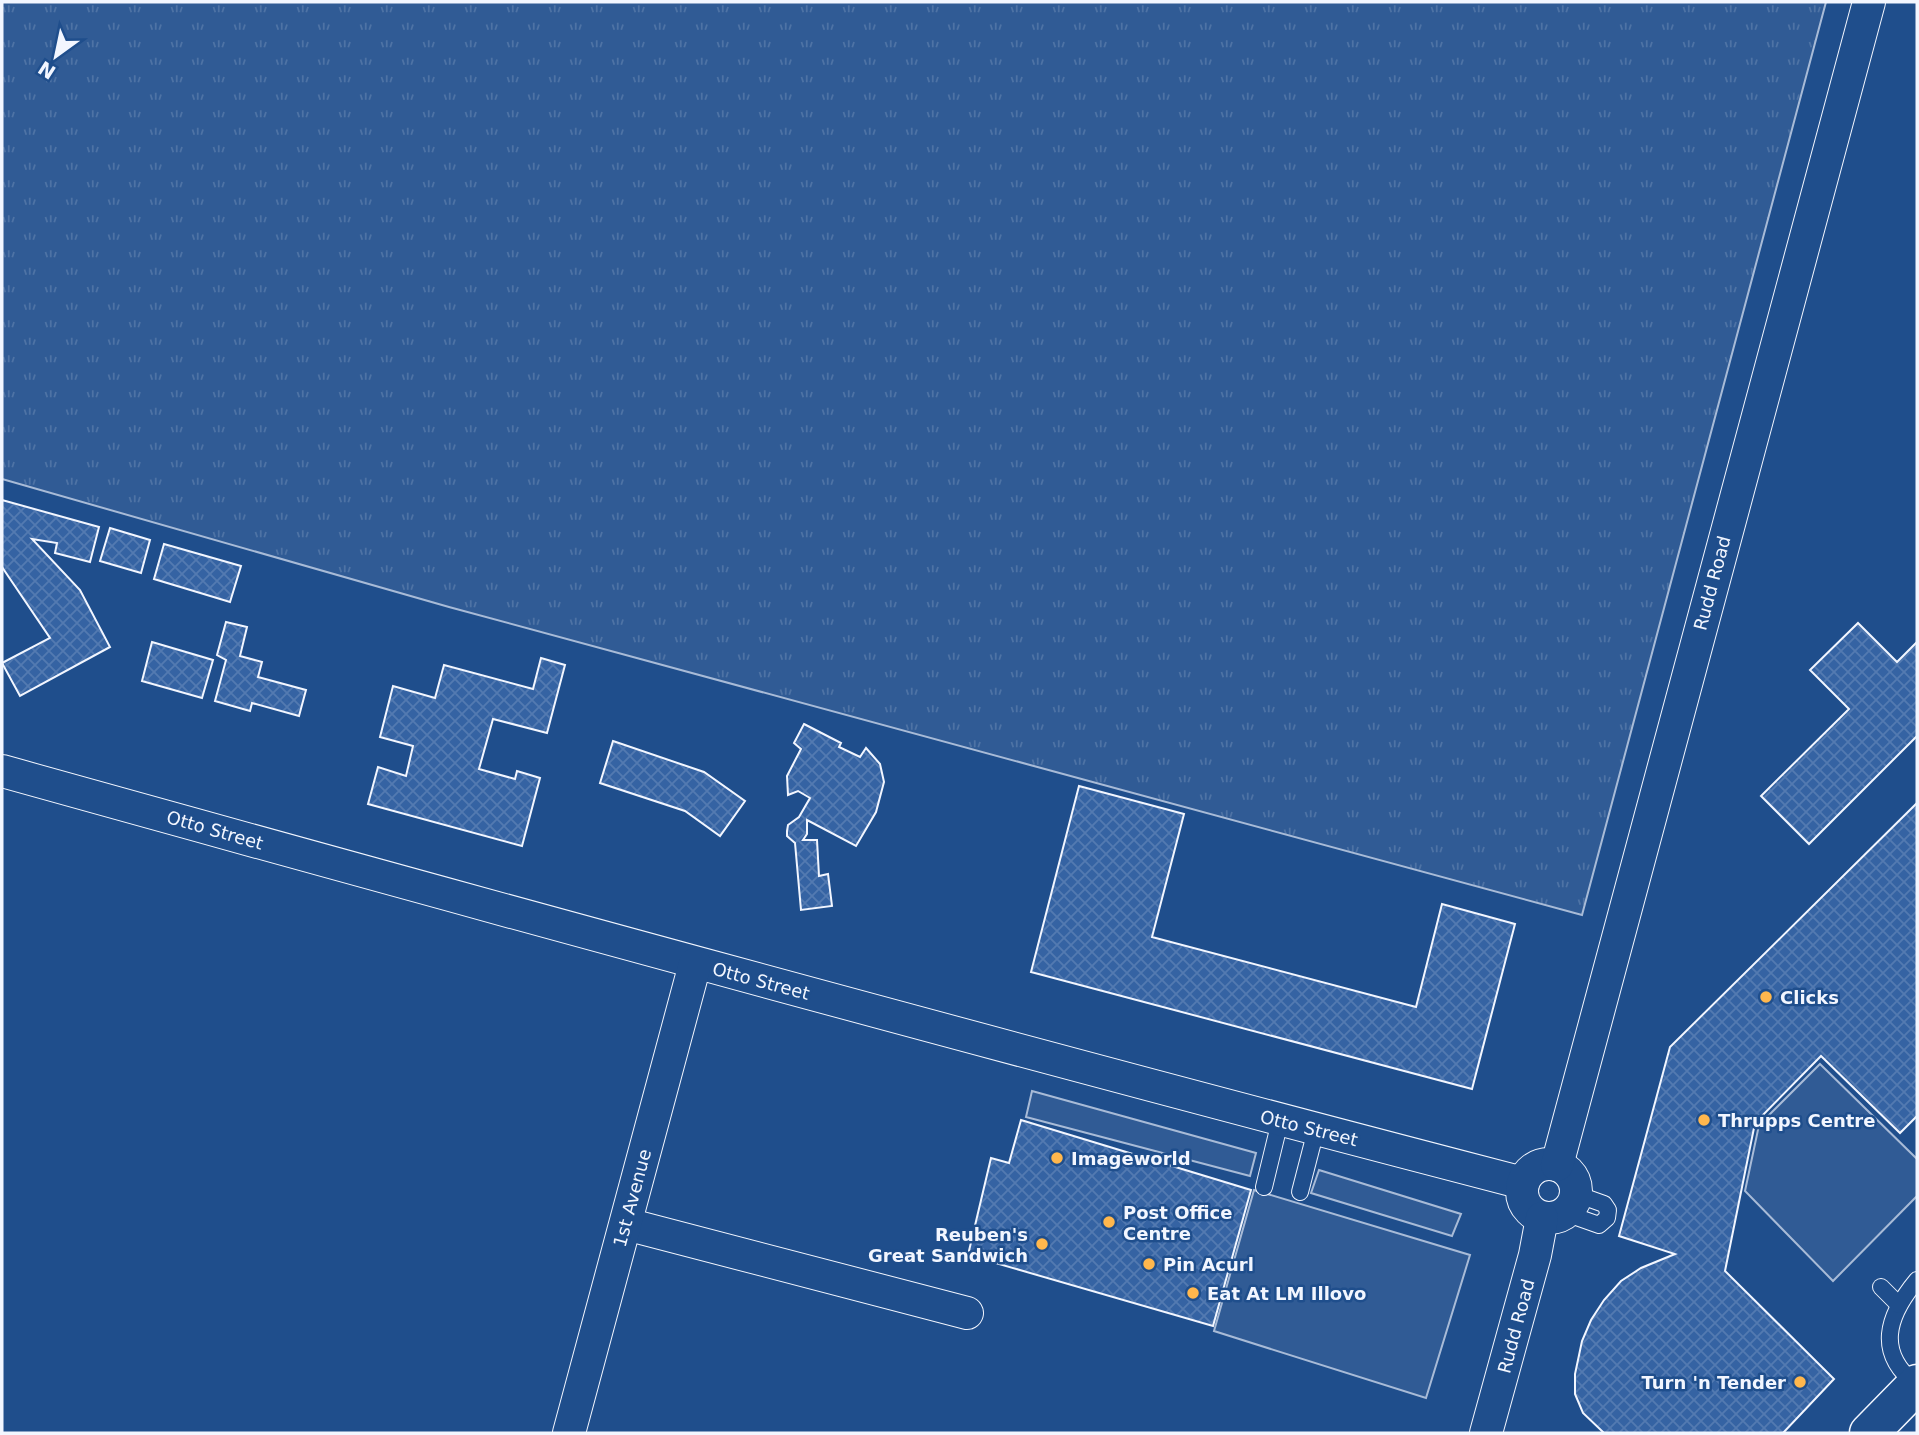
<svg xmlns="http://www.w3.org/2000/svg" width="1919" height="1435" viewBox="0 0 1919 1435" font-family="'DejaVu Sans',sans-serif">
	<style>
		.grass { fill: url(#grass-tufts); stroke: #a8bbd7; stroke-width: 2 }
		.pitch { fill: #305b95; stroke: #a8bbd7; stroke-width: 2 }
		.building { fill: url(#building-cross-hatch); stroke: #f2f6ff; stroke-width: 2 }
		.lines { fill: none; stroke-linecap: round; stroke-linejoin: round }
		.service-casing { stroke: #f2f6ff; stroke-width: 18 }
		.minor-casing { stroke: #f2f6ff; stroke-width: 34 }
		.primary-casing { stroke: #f2f6ff; stroke-width: 41 }
		.service { stroke: #1f4e8c; stroke-width: 16 }
		.minor { stroke: #1f4e8c; stroke-width: 32 }
		.primary { stroke: #1f4e8c; stroke-width: 38 }
		.poi-dot { fill: #ffb74d; stroke: #1f4e8c; stroke-width: 2.5 }
		.labels { text-anchor: middle; dominant-baseline: central; stroke-width: 5; stroke-linejoin: round; paint-order: stroke }
		.street-label { font-size: 18px; fill: #f2f6ff; stroke: #1f4e8c }
		.poi-label { font-size: 18px; font-weight: bold; fill: #f2f6ff; stroke: #1f4e8c; text-anchor: start }
	</style>
	<defs>
		<pattern id="grass-tufts" width="24" height="20" patternUnits="userSpaceOnUse" patternTransform="scale(1.75)"><rect width="24" height="20" fill="#305b95"/><path d="M3 7l-1-3M5 7V3M7 7l1-3M15 17l-1-3M17 17v-4M19 17l1-3" fill="none" stroke="#4e73a5"/></pattern>
		<pattern id="building-cross-hatch" width="8" height="8" patternUnits="userSpaceOnUse" patternTransform="scale(1.75)"><rect width="8" height="8" fill="#3563a3"/><path d="M0 0l8 8M0 8l8-8" fill="none" stroke="#537ab1"/></pattern>
	</defs>
	<rect width="100%" height="100%" fill="#1f4e8c"/>
	<!-- grass -->
	<path class="grass" d="M 2,2 L 1826,2 L 1582,915 L 449,607 L 2,479 Z"/>
	<!-- pitch -->
	<g class="pitch">
		<path d="M 1820,1064 L 1917,1159 L 1917,1196 L 1833,1281 L 1745,1191 L 1759,1125 Z"/>
		<path d="M 1032,1091 L 1256,1153 L 1250,1176 L 1026,1117 Z"/>
		<path d="M 1319,1170 L 1461,1214 L 1452,1236 L 1311,1193 Z"/>
		<path d="M 1254,1190 L 1470,1255 L 1426,1398 L 1214,1331 Z"/>
	</g>
	<!-- building -->
	<g class="building">
		<path d="M 2,500 L 99,527 L 90,562 L 55,553 L 57,543 L 32,539 L 80,590 L 110,647 L 20,696 L 2,663 L 50,638 L 2,567 Z"/>
		<path d="M 110,528 L 150,540 L 141,573 L 100,561 Z"/>
		<path d="M 164,544 L 241,566 L 230,602 L 154,579 Z"/>
		<path d="M 226,622 L 247,627 L 240,656 L 262,662 L 258,677 L 306,690 L 299,716 L 252,703 L 250,711 L 215,701 L 226,660 L 217,655 Z"/>
		<path d="M 1858,623 L 1897,662 L 1917,642 L 1917,736 L 1809,844 L 1761,796 L 1849,709 L 1810,670 Z"/>
		<path d="M 152,642 L 213,660 L 202,698 L 142,681 Z"/>
		<path d="M 541,658 L 565,665 L 547,733 L 493,719 L 479,769 L 515,779 L 517,771 L 540,778 L 522,846 L 368,804 L 378,767 L 406,776 L 413,746 L 380,737 L 393,686 L 435,698 L 444,665 L 533,689 Z"/>
		<path d="M 804,724 L 841,743 L 839,747 L 860,757 L 866,748 L 880,764 L 884,782 L 876,812 L 856,846 L 807,820 L 807,834 L 803,840 L 817,840 L 819,876 L 828,874 L 832,906 L 801,910 L 795,843 L 787,836 L 787,831 L 788,825 L 799,817 L 810,798 L 798,791 L 788,795 L 787,776 L 801,749 L 794,743 Z"/>
		<path d="M 613,741 L 704,772 L 745,801 L 720,836 L 685,811 L 600,783 Z"/>
		<path d="M 1079,786 L 1184,814 L 1152,937 L 1416,1007 L 1442,904 L 1515,924 L 1472,1089 L 1031,972 Z"/>
		<path d="M 1917,803 L 1917,1116 L 1900,1133 L 1821,1056 L 1755,1123 L 1725,1271 L 1834,1379 L 1783,1433 L 1604,1433 L 1583,1413 L 1575,1394 L 1575,1374 L 1582,1341 L 1591,1320 L 1604,1300 L 1621,1281 L 1641,1268 L 1675,1254 L 1619,1236 L 1670,1047 Z"/>
		<path d="M 1021,1120 L 1251,1190 L 1213,1326 L 968,1255 L 991,1158 L 1009,1163 Z"/>
	</g>
	<g class="lines">
		<!-- service casing -->
		<g class="service-casing">
			<g id="service">
				<path d="M 1264,1187 L 1280,1121"/>
				<path d="M 1300,1192 L 1316,1130"/>
				<path d="M 1565,1213 L 1599,1225 L 1607,1218 L 1608,1210 L 1604,1204 L 1576,1194"/>
				<path d="M 1917,1280 C 1887,1316 1875,1353 1917,1385"/>
				<path d="M 1881,1287 L 1899,1305"/>
			</g>
		</g>
		<!-- minor casing -->
		<g class="minor-casing">
			<g id="minor">
				<path d="M 2,771 C 508,912 1014,1051 1523,1183"/>
				<circle cx="1549" cy="1191" r="27"/>
				<path d="M 1557,1165 L 1869,2"/>
				<path d="M 626,1224 L 967,1313"/>
				<path d="M 569,1433 L 695,964"/>
				<path d="M 1486,1433 L 1535,1255 L 1542,1218"/>
			</g>
		</g>
		<!-- primary casing -->
		<g class="primary-casing">
			<path id="primary" d="M 1869,1433 L 1917,1384"/>
		</g>
		<!-- service -->
		<use href="#service" class="service"/>
		<!-- minor -->
		<use href="#minor" class="minor"/>
		<!-- primary -->
		<use href="#primary" class="primary"/>
	</g>
	<!-- markers -->
	<g class="poi-dot">
		<circle cx="1766" cy="997" r="7"/>
		<circle cx="1704" cy="1120" r="7"/>
		<circle cx="1057" cy="1158" r="7"/>
		<circle cx="1109" cy="1222" r="7"/>
		<circle cx="1042" cy="1244" r="7"/>
		<circle cx="1149" cy="1264" r="7"/>
		<circle cx="1193" cy="1293" r="7"/>
		<circle cx="1800" cy="1382" r="7"/>
	</g>
	<g class="labels">
		<!-- street labels -->
		<g class="street-label">
			<text transform="translate(1712 583) rotate(-75)">Rudd Road</text>
			<text transform="translate(215 830) rotate(16)">Otto Street</text>
			<text transform="translate(761 981) rotate(15)">Otto Street</text>
			<text transform="translate(1309 1128) rotate(14)">Otto Street</text>
			<text transform="translate(632 1198) rotate(-75)">1st Avenue</text>
			<text transform="translate(1516 1326) rotate(-75)">Rudd Road</text>
		</g>
		<!-- poi labels -->
		<g class="poi-label">
			<text x="1780" y="997">Clicks</text>
			<text x="1718" y="1120">Thrupps Centre</text>
			<text x="1071" y="1158">Imageworld</text>
			<text x="1123" y="1212">Post Office<tspan x="1123" dy="21">Centre</tspan></text>
			<text x="1028" y="1234" text-anchor="end">Reuben's<tspan x="1028" dy="21">Great Sandwich</tspan></text>
			<text x="1163" y="1264">Pin Acurl</text>
			<text x="1207" y="1293">Eat At LM Illovo</text>
			<text x="1786" y="1382" text-anchor="end">Turn 'n Tender</text>
		</g>
	</g>
	<!-- border -->
	<rect width="1919" height="1435" fill="none" stroke="#f2f6ff" stroke-width="7"/>
	<!-- north arrow -->
	<g transform="translate(56 56) rotate(213)" stroke="#1f4e8c" stroke-width="5" paint-order="stroke">
	<path d="M0-5L12 26L0 18L-12 26Z" fill="#f2f6ff"/>
	<text y="-10" font-size="19" font-weight="bold" text-anchor="middle" fill="#f2f6ff">N</text>
	</g>
</svg>
